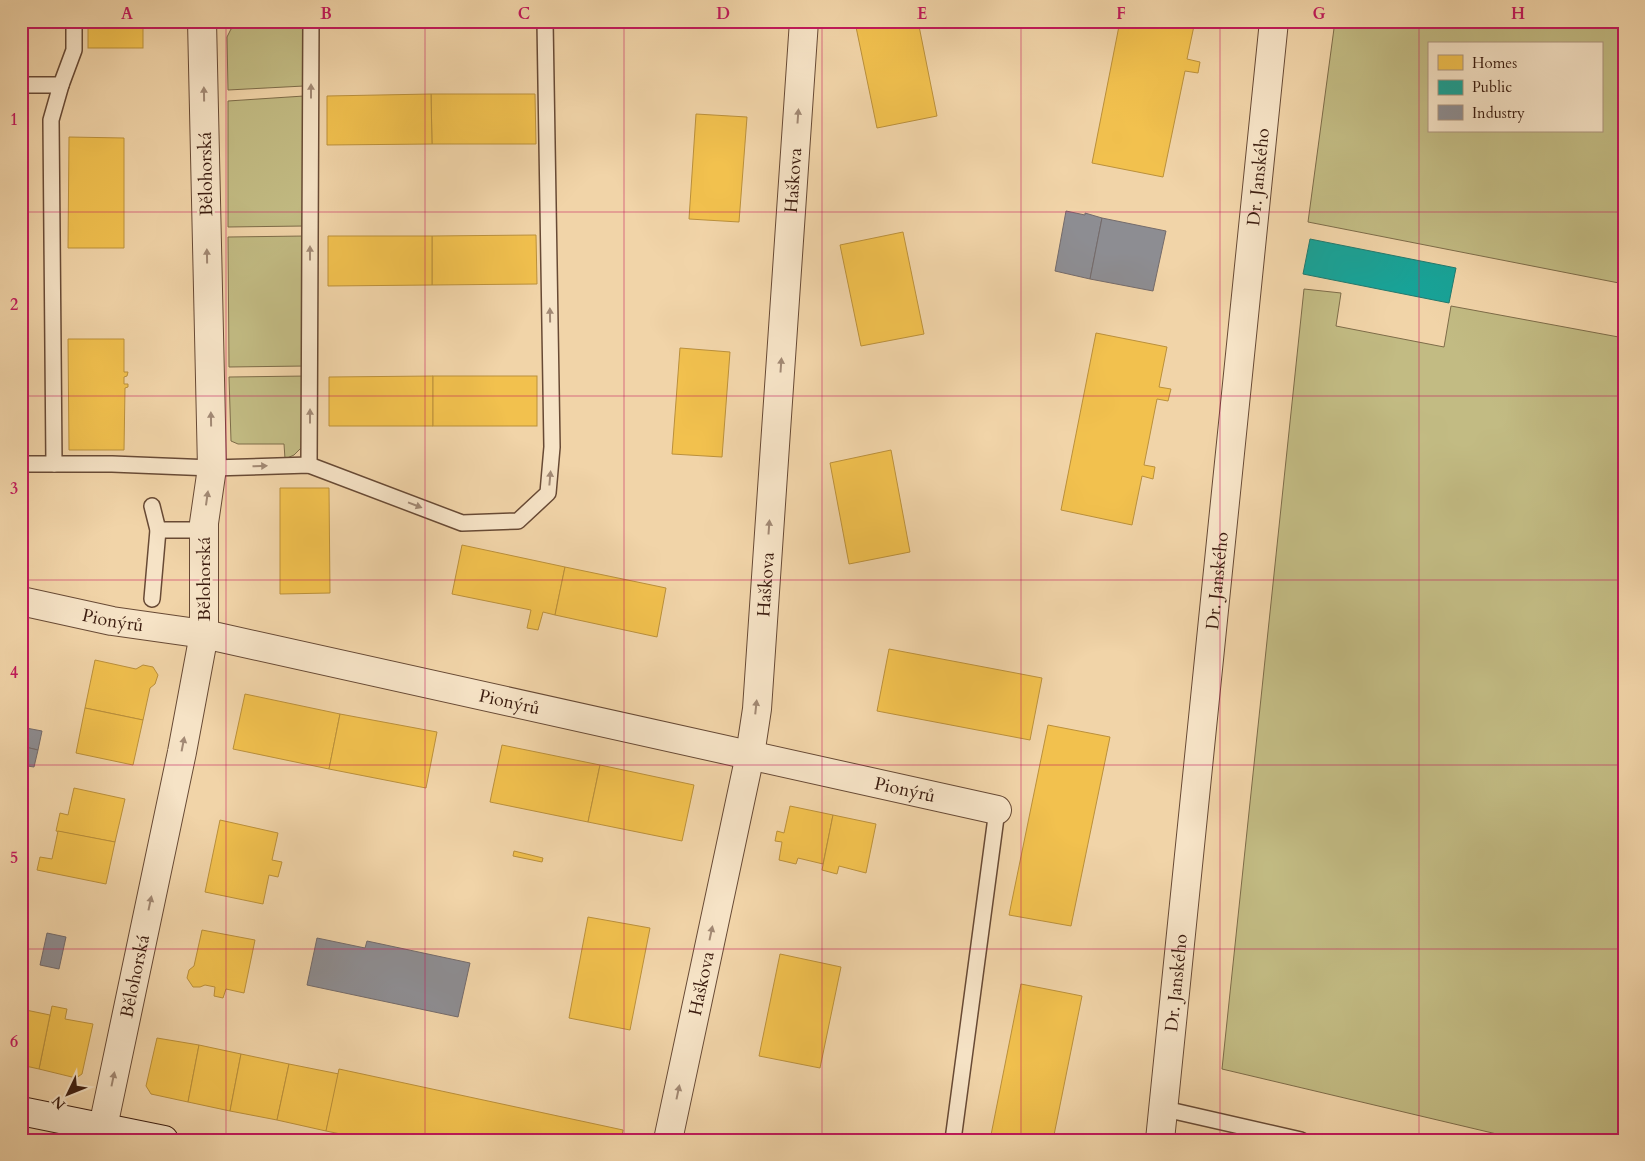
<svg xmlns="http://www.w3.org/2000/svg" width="1645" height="1161" viewBox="0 0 1645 1161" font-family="Cardo,serif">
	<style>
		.green { fill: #c2bb83; stroke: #7e6c49; fill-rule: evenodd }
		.homes { fill: #f2c14e; stroke: #bb903b }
		.public { fill: #17a398; stroke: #227a6f }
		.industry { fill: #8d8d92; stroke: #746b6b }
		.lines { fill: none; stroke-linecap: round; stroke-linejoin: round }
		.lane-casing { stroke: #684a35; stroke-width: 18 }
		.street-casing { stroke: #684a35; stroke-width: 30 }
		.secondary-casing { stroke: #3b1c0f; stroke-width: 30 }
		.lane { stroke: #f6e3c6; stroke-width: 15 }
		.street { stroke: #f6e3c6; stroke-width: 28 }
		.secondary { stroke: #f6e3c6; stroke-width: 28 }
		.oneway { fill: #a28974 }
		.grid { fill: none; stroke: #c2185b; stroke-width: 1; stroke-opacity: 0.55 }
		.labels { text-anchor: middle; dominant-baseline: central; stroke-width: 5; stroke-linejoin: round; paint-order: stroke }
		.street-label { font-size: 18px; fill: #3b1c0f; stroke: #f6e3c6 }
		.neatline { fill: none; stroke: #c2185b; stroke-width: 2 }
		.grid-label { font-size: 16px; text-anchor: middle; font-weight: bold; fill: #c2185b }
	</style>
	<rect width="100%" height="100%" fill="#f1d4a8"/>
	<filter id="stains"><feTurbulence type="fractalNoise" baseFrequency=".004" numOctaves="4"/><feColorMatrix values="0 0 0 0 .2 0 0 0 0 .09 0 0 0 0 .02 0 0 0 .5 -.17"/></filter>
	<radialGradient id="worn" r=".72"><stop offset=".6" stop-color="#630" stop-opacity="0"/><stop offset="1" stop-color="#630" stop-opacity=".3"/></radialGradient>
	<!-- green -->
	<g class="green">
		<path d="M 238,21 L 301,21 L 305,32 L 304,86 L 228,90 L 227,37 L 231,29 L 238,25 Z"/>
		<path d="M 1335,21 L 1624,21 L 1624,284 L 1308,222 ZM 1429,44 L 1601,44 L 1601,131 L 1429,131 Z"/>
		<path d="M 304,96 L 305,226 L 228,227 L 228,101 Z"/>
		<path d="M 305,236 L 306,366 L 229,367 L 228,237 Z"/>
		<path d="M 1304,289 L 1341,293 L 1336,326 L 1444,347 L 1451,306 L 1624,338 L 1624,1140 L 1522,1140 L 1222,1069 Z"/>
		<path d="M 307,376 L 303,446 L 294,455 L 285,459 L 284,444 L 238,444 L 231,441 L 229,377 Z"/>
	</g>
	<!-- homes -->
	<g class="homes">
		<rect x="88" y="21" width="55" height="27"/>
		<path d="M 882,21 L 918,21 L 937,116 L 877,128 L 856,27 Z"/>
		<path d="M 1120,21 L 1195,21 L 1187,59 L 1200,62 L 1198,73 L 1185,71 L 1163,177 L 1092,163 Z"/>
		<path d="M 431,94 L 535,94 L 536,144 L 432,144 Z"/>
		<path d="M 431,94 L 432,144 L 327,145 L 327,96 Z"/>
		<path d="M 696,114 L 747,117 L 739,222 L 689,219 Z"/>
		<path d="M 69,137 L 124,138 L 124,248 L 68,248 Z"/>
		<path d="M 903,232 L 924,334 L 861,346 L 840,245 Z"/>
		<path d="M 536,235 L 537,284 L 432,285 L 432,236 Z"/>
		<path d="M 328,236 L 432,236 L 432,285 L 328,286 Z"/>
		<path d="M 1096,333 L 1167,347 L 1159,387 L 1171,389 L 1168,401 L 1157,399 L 1144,465 L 1155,467 L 1153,479 L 1142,476 L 1132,525 L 1061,510 Z"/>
		<path d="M 68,339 L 124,339 L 124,372 L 128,372 L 127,376 L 124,377 L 124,384 L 128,384 L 128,387 L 125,388 L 124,450 L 69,450 Z"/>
		<path d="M 680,348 L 730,352 L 722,457 L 672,454 Z"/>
		<path d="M 433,376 L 433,426 L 329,426 L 329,377 Z"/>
		<rect x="433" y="376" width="104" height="50"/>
		<path d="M 891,450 L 910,552 L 849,564 L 830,463 Z"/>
		<path d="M 280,488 L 329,488 L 330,593 L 280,594 Z"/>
		<path d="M 462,545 L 565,567 L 555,615 L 543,612 L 538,630 L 527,628 L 531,610 L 452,594 Z"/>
		<path d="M 565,567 L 666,588 L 657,637 L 555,615 Z"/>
		<path d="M 889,649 L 1042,678 L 1030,740 L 877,711 Z"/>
		<path d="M 95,660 L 136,669 L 143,665 L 153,667 L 158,675 L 155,684 L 150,688 L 143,720 L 85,708 Z"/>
		<path d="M 245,694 L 340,714 L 329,769 L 233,749 Z"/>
		<path d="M 85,708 L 143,720 L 133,765 L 76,753 Z"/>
		<path d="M 340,714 L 437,732 L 426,788 L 329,769 Z"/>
		<path d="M 1048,725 L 1110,737 L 1071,926 L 1009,915 Z"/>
		<path d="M 502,745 L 600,765 L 588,822 L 490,802 Z"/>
		<path d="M 600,765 L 694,785 L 682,841 L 588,822 Z"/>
		<path d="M 74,788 L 125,799 L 115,842 L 56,831 L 60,813 L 68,815 Z"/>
		<path d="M 790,806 L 833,815 L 823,864 L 798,858 L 796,864 L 779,860 L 782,842 L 775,841 L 777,831 L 784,833 Z"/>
		<path d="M 833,815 L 876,824 L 866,873 L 839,866 L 837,874 L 822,870 Z"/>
		<path d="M 220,820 L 278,833 L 272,860 L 282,862 L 278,877 L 269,875 L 263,904 L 205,892 Z"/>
		<path d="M 58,831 L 115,842 L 106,884 L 37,870 L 40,857 L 52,859 Z"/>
		<path d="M 514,851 L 543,858 L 542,862 L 513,856 Z"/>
		<path d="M 588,917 L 650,928 L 630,1030 L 569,1018 Z"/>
		<path d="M 202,930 L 255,940 L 244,993 L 226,989 L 223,998 L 214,996 L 215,987 L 205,985 L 200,987 L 193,987 L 187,978 L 189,970 L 194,966 Z"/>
		<path d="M 780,954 L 841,967 L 820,1068 L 759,1056 Z"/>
		<path d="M 1021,984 L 1082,996 L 1053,1140 L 990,1140 Z"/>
		<path d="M 52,1006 L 67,1009 L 65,1019 L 93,1024 L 82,1074 L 76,1078 L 39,1069 Z"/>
		<path d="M 21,1009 L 50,1015 L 39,1069 L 21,1065 Z"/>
		<path d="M 157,1038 L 199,1045 L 188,1102 L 151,1094 L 146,1086 Z"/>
		<path d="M 199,1045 L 241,1054 L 230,1111 L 188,1102 Z"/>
		<path d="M 241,1054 L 289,1064 L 277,1120 L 230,1111 Z"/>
		<path d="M 289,1064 L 339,1074 L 326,1131 L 277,1120 Z"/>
		<path d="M 339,1069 L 623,1130 L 621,1140 L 370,1140 L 326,1131 Z"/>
	</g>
	<!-- public -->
	<path class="public" d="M 1310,239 L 1456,268 L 1449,303 L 1303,274 Z"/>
	<!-- industry -->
	<g class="industry">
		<path d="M 1066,211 L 1085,215 L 1085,213 L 1102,218 L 1090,279 L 1055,271 Z"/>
		<path d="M 1102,218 L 1166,231 L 1153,291 L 1090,279 Z"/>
		<path d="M 21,727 L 42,731 L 38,750 L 21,746 Z"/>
		<path d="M 21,746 L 38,750 L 34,767 L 21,765 Z"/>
		<path d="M 47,933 L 66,937 L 59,969 L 40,965 Z"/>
		<path d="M 317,938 L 365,948 L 367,941 L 470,963 L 458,1017 L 307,985 Z"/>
	</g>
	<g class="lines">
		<!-- lane casing -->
		<g class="lane-casing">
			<g id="lane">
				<path d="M 21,85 L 61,85 L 51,120 L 54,464"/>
				<path d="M 61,85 L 74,50 L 74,21"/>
				<path d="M 21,464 L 112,464 L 212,468 L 309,465 L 462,523 L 518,521 L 548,493 L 552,447 L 545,21"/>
				<path d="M 309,465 L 311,21"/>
				<path d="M 158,530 L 204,530"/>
				<path d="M 152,599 L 158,530 L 152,506"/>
				<path d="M 1165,1109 L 1301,1140"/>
				<path d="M 953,1140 L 997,810"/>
			</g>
		</g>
		<!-- street casing -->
		<g class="street-casing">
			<g id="street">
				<path id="s1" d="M 21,601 L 112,621 L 204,634 L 997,810"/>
				<path id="s2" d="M 103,1127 L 182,752 L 204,634 L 204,523 L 212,468 L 202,21"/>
				<path id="s3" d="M 668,1140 L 750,755 L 757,709 L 804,21"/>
				<path id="s4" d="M 1160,1140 L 1274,21"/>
			</g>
		</g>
		<!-- secondary casing -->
		<g class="secondary-casing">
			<path id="secondary" d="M 21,1111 L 164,1140"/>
		</g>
		<!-- lane -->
		<use href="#lane" class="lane"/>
		<!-- street -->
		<use href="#street" class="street"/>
		<!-- secondary -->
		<use href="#secondary" class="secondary"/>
	</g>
	<!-- one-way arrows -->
	<defs><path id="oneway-solid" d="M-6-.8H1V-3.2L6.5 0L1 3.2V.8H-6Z" transform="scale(1.25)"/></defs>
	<g class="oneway">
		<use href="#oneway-solid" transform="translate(311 91) rotate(-90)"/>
		<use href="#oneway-solid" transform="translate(204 94) rotate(-91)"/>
		<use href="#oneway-solid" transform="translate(798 116) rotate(-86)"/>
		<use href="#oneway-solid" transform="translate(310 253) rotate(-90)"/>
		<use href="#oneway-solid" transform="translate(207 256) rotate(-91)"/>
		<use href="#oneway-solid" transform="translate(550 315) rotate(-91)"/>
		<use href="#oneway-solid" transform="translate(781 365) rotate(-86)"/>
		<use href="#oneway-solid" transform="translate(310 416) rotate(-90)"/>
		<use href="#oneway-solid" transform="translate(211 419) rotate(-91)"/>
		<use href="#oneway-solid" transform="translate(260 466) rotate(-2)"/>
		<use href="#oneway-solid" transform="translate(550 478) rotate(-85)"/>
		<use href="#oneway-solid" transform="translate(207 498) rotate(-82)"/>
		<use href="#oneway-solid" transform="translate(415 505) rotate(21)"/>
		<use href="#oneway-solid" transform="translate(769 527) rotate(-86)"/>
		<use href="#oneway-solid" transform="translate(756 707) rotate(-84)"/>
		<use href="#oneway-solid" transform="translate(183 744) rotate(-79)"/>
		<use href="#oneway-solid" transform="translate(150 903) rotate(-78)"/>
		<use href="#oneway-solid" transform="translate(711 933) rotate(-78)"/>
		<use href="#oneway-solid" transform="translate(113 1079) rotate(-78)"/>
		<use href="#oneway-solid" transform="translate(678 1092) rotate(-78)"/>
	</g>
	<!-- grid -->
	<path class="grid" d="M 226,21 L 226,1140M 425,21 L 425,1140M 624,21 L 624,1140M 822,21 L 822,1140M 1021,21 L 1021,1140M 1220,21 L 1220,1140M 1419,21 L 1419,1140M 21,212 L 1624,212M 21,396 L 1624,396M 21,580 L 1624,580M 21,765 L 1624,765M 21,949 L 1624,949"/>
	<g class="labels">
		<!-- street labels -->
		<g class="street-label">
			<text transform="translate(206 174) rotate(-91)">Bělohorská</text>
			<text stroke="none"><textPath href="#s4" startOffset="968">Dr. Janského</textPath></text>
			<text stroke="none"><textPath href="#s3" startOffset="970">Haškova</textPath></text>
			<text transform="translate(204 579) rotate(-90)">Bělohorská</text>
			<text stroke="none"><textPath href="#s4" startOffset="562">Dr. Janského</textPath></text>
			<text stroke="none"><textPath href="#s3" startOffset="565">Haškova</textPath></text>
			<text stroke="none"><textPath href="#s1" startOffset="94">Pionýrů</textPath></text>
			<text stroke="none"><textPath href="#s1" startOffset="499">Pionýrů</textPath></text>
			<text stroke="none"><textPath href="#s1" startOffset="904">Pionýrů</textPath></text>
			<text stroke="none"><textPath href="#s2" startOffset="154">Bělohorská</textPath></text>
			<text stroke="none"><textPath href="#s3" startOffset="160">Haškova</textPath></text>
			<text stroke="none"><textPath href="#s4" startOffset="158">Dr. Janského</textPath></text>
		</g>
	</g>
	<!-- margin -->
	<rect width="1645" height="1161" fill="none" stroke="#f1d4a8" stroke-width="55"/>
	<!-- legend -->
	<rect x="1428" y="42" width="175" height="90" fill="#f6e3c6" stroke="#ab937d"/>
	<rect x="1438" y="55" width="25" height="15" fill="#f2c14e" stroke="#ab937d"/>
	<text x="1472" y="68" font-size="15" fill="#3b1c0f">Homes</text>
	<rect x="1438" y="80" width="25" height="15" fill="#17a398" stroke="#ab937d"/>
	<text x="1472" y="92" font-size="15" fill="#3b1c0f">Public</text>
	<rect x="1438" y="105" width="25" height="15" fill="#8d8d92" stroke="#ab937d"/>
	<text x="1472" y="118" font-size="15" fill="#3b1c0f">Industry</text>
	<!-- north arrow -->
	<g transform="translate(68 1094) rotate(227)" stroke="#f6e3c6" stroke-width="4" paint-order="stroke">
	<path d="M0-4L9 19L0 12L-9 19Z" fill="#3b1c0f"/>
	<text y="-8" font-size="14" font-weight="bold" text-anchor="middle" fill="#3b1c0f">N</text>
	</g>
	<rect x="28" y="28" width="1590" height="1106" class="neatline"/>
	<g class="grid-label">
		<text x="127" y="19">A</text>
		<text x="326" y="19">B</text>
		<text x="524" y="19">C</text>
		<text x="723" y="19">D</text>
		<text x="922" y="19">E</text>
		<text x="1121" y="19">F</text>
		<text x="1319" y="19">G</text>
		<text x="1518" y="19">H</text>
		<text x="14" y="125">1</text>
		<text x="14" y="310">2</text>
		<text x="14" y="494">3</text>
		<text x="14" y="678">4</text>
		<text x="14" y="863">5</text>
		<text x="14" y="1047">6</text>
	</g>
	<rect width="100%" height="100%" filter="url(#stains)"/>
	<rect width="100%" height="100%" fill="url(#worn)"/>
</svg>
